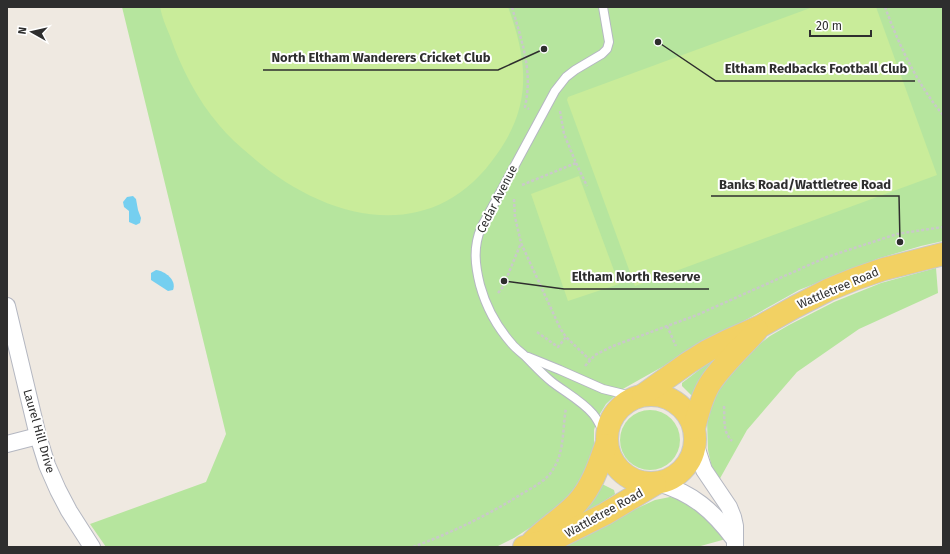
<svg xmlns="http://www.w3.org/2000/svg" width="950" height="554" viewBox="0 0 950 554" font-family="'Fira Sans',sans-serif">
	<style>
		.green { fill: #b6e59e }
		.pitch { fill: #c9ec9a }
		.water { fill: #75cff0 }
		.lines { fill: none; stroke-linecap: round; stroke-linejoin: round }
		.service-casing { stroke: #b4b7c1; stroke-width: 10 }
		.minor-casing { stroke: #b4b7c1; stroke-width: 18 }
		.primary-casing { stroke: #c9c9c9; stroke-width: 24 }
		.path { stroke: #c9c9c9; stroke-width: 2.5; stroke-dasharray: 3 2; stroke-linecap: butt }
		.service { stroke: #fff; stroke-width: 8 }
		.minor { stroke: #fff; stroke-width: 16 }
		.primary { stroke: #f2d163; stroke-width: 22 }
		.labels { text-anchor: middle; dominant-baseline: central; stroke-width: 4; stroke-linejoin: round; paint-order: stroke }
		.street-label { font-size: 12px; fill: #2e2e2e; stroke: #fff }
		.leader { fill: none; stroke: #2e2e2e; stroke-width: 1.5 }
		.callout-dot { fill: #2e2e2e; stroke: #fff; stroke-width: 1.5 }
		.callout-label { font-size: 13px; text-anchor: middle; font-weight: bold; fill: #2e2e2e; stroke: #fff; stroke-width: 4; stroke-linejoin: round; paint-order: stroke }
	</style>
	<rect width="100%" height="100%" fill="#efe9e1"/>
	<!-- green -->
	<g class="green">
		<path d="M 122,7 L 943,7 L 943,241 L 921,246 L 880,258 L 799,290 L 621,390 L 606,404 L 598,417 L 594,430 L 594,449 L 576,492 L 542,520 L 514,538 L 496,547 L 106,547 L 90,524 L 206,482 L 226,434 Z"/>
		<path d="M 936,268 L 938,293 L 859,329 L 797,372 L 747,430 L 718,482 L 711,464 L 708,450 L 707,419 L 709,408 L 718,386 L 756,347 L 770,336 L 789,325 L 834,302 L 881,283 Z"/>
		<path d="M 724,351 L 695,399 L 682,386 L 682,383 Z"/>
		<circle cx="650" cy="440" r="30"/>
		<path d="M 600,483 L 614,490 L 615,494 L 575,520 Z"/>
		<path d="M 670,497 C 688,498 715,525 726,539 L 697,547 L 553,547 L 655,500 Z"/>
	</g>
	<!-- pitch -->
	<g class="pitch">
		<path d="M 160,7 L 508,7 C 528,61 532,105 497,154 C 432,249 325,221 250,155 C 239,146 228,136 219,125 C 197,99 181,68 170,36 C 166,27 162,17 160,7 Z"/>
		<path d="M 813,7 L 876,7 L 937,175 L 635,286 L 567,100 L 568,97 Z"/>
		<path d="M 579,176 L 619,284 L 568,301 L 531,194 Z"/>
	</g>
	<!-- water -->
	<g class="water">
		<path d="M 133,196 L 136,199 L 138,210 L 141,218 L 140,223 L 136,225 L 129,222 L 129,211 L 124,207 L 123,202 L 127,197 Z"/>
		<path d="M 156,270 C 165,271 177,280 173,290 L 168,291 L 151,280 L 151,273 Z"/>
	</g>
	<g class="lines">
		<!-- service casing -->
		<g class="service-casing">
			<g id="service">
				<path d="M 603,7 L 609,42 L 607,49 L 602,54 L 575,70 L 566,77 L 555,91 L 481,228 C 473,247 475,265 480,285 C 486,307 497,327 512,344 C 516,349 521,352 525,356 C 534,365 542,374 552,382 C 565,392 582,401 593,414 C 599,421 602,430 606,438"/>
				<path d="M 528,357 L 560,370 L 603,389 L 636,397"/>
			</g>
		</g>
		<!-- minor casing -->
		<g class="minor-casing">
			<g id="minor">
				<path d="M 7,306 L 38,436 L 47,465 L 58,490 L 69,511 L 92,547"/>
				<path d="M 695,443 L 704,470 L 729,507 L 733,517 L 735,526 L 735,547"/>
				<path d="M 7,444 L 38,436"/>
				<path d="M 658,483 C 693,493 713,511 734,539"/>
			</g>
		</g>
		<!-- primary casing -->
		<g class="primary-casing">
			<g id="primary">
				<circle cx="651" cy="439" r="44"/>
				<path d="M 643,395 L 688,363 L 707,351 L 727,341 L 761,326 L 795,307 L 828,290 L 855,279 L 884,269 L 943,254"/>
				<path d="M 694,428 C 698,413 702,395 711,382 C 724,363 742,347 757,330"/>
				<path d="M 533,541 C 547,527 564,517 577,503 C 592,487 599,465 606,445"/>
				<path d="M 524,547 L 561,536 L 605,514 L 655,484"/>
			</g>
		</g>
		<!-- path -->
		<g class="path">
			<path d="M 512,7 C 522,43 533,70 525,107 L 529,109"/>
			<path d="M 885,7 C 899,45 917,84 943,115"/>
			<path d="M 576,163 L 587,186"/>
			<path d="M 522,185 L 576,163 L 564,134 L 560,111"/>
			<path d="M 514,199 L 515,217 L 521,243 L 560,328 L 566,337 L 590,360"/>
			<path d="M 498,293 L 502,288 L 505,282 L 521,243"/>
			<path d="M 667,326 L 676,346"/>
			<path d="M 537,332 L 558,347 L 566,337"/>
			<path d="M 585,366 L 595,355 L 613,346 L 697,315 L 827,257 L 897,234 L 943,227"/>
			<path d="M 724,406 C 725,419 722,431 732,441"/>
			<path d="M 413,547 C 451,533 486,516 520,495 C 531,488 545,482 552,471 C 565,452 562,430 566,408"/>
		</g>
		<!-- service -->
		<use href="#service" class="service"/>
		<!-- minor -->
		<use href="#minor" class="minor"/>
		<!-- primary -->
		<use href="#primary" class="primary"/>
	</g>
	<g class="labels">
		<!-- street labels -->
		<g class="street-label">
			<text transform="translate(497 199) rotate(-63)">Cedar Avenue</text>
			<text transform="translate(838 288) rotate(-23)">Wattletree Road</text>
			<text transform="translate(39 431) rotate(74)">Laurel Hill Drive</text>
			<text transform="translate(604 513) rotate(-29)">Wattletree Road</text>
		</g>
	</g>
	<!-- callouts -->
	<path class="leader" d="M544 49L498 70H263M658 42L716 81H915M900 242L899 196H711M504 281L564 289H709"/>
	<g class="callout-dot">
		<circle cx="544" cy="49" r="4"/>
		<circle cx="658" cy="42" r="4"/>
		<circle cx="900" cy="242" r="4"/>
		<circle cx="504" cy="281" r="4"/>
	</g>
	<g class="callout-label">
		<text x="381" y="62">North Eltham Wanderers Cricket Club</text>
		<text x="816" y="73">Eltham Redbacks Football Club</text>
		<text x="805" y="189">Banks Road/Wattletree Road</text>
		<text x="636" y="281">Eltham North Reserve</text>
	</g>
	<!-- border -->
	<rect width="950" height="554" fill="none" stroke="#2e2e2e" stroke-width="16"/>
	<!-- north arrow -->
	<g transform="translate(32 32) rotate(278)" stroke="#ffffff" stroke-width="3" paint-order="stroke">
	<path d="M0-3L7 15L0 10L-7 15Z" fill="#2e2e2e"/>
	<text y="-6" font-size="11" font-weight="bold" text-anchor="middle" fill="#2e2e2e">N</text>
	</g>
	<!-- scale -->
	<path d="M810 30v6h61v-6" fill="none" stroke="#2e2e2e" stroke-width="2"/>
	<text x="816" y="30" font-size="12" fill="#2e2e2e" stroke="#ffffff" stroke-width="3" paint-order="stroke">20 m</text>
</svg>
